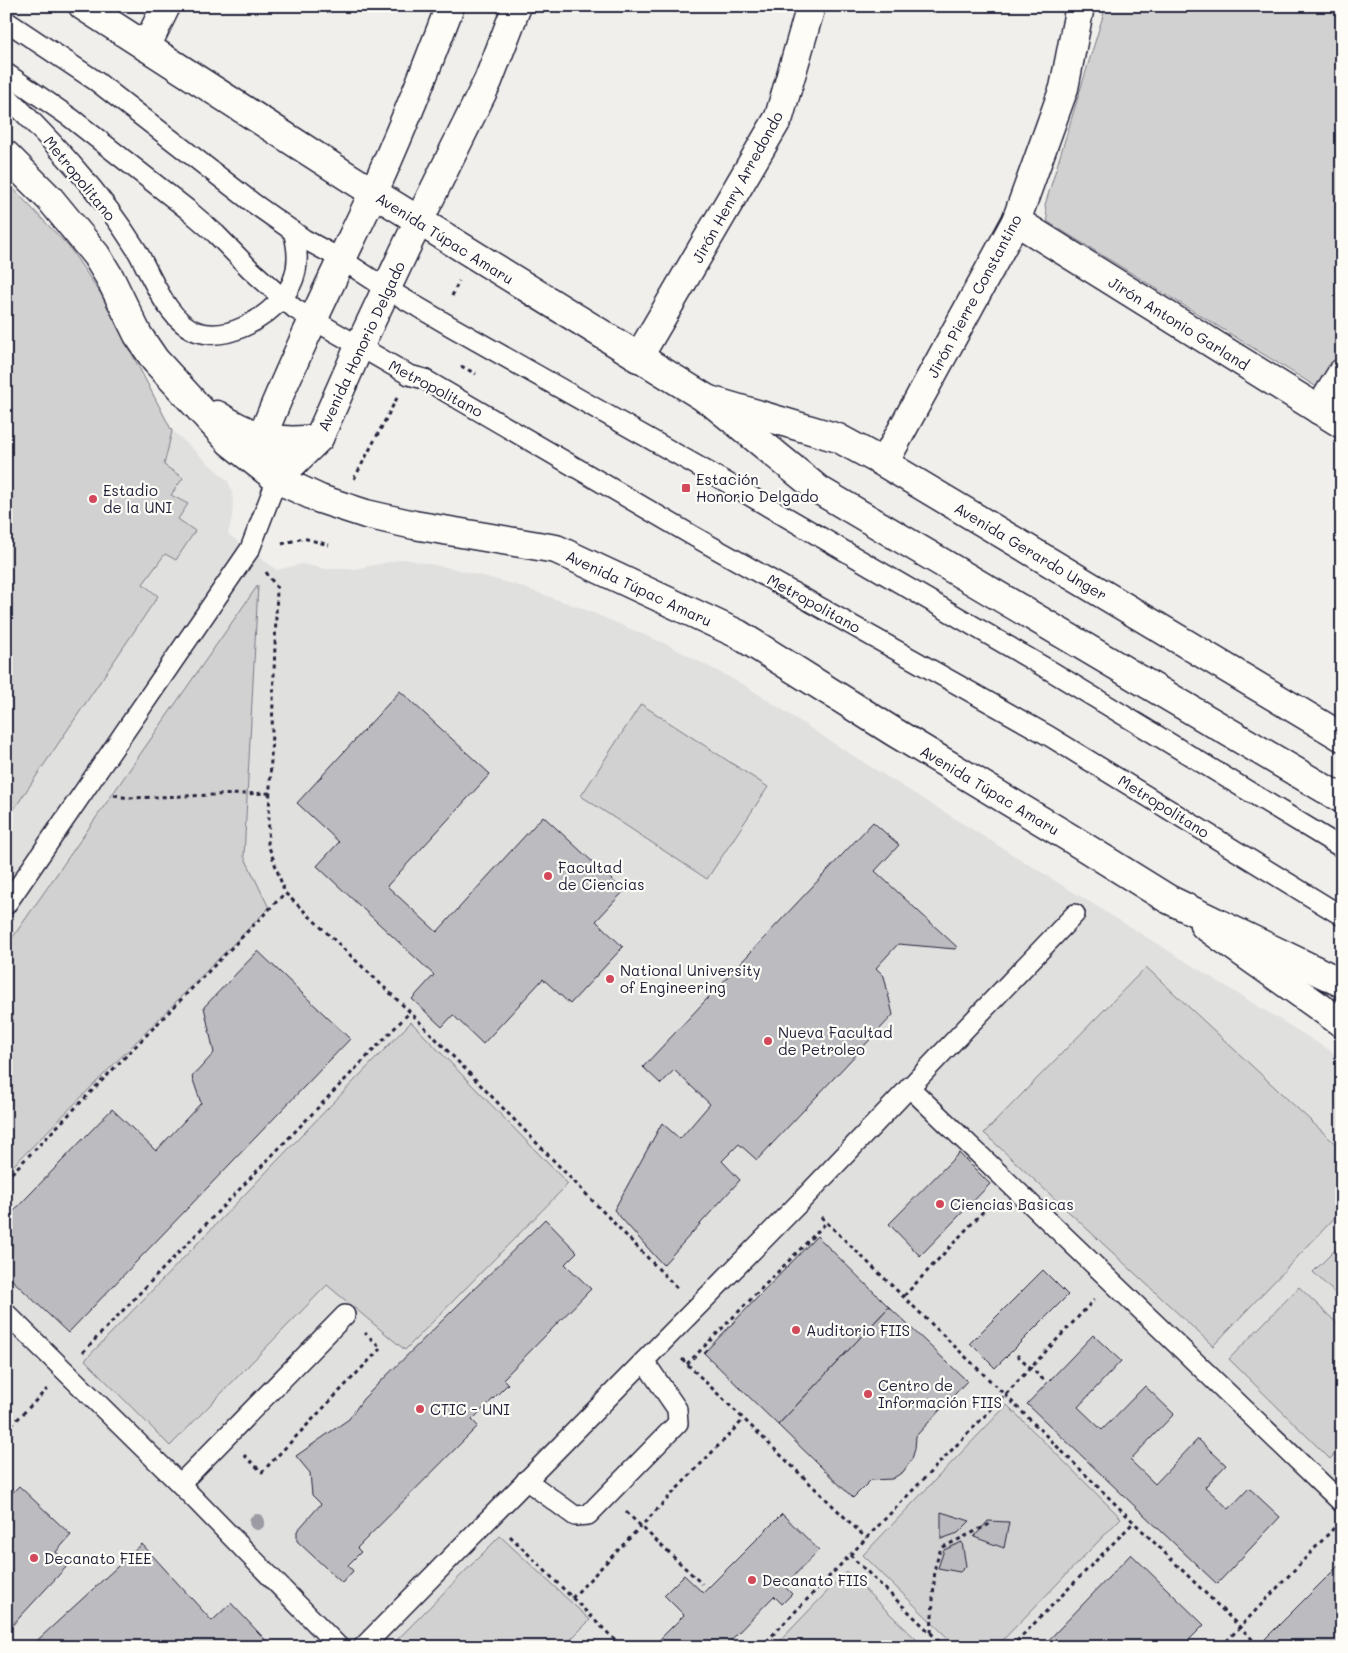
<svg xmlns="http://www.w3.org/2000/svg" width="1348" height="1653" viewBox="0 0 1348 1653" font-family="Mali,sans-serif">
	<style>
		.built { fill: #e0e0df }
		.green { fill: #d2d1d1; stroke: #7a7a86 }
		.building { fill: #bcbcc0; stroke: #22223b }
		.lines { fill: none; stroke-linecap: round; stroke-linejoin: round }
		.service-casing { stroke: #22223b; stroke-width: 22 }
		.minor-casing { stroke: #22223b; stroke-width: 31 }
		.tertiary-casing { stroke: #22223b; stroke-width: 31 }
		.primary-casing { stroke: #22223b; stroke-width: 31 }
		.path { stroke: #22223b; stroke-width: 3; stroke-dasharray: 4 4; stroke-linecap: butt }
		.service { stroke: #fdfcf7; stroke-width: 19 }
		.minor { stroke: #fdfcf7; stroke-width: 28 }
		.tertiary { stroke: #fdfcf7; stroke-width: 28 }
		.primary { stroke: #fdfcf7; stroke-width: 28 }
		.tree { fill: #9c9ba3 }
		.poi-dot { fill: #d1495b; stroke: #fdfcf7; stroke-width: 2 }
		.labels { text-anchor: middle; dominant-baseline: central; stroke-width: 4.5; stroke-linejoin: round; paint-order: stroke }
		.street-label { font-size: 15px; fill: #22223b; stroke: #fdfcf7 }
		.poi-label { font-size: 15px; fill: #22223b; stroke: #fdfcf7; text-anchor: start }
	</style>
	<rect width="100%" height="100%" fill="#f0efec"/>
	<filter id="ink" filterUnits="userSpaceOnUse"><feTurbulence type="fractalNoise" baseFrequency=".02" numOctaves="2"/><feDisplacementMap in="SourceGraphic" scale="10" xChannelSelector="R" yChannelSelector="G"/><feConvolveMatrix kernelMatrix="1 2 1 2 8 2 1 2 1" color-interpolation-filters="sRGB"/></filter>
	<g filter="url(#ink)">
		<!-- built -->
		<path class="built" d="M 6,181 L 69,247 L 101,294 L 172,430 L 228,481 L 232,492 L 233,503 L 232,517 L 228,534 L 277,570 L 302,564 L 326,569 L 354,569 L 404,559 L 455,569 L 513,584 L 584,609 L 668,645 L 744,685 L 855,757 L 1342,1058 L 1342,1647 L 6,1647 Z"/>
		<!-- green -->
		<g class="green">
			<path d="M 1106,6 L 1342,6 L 1342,355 L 1320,389 L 1048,222 L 1045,205 Z"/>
			<path d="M 6,181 L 69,247 L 101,294 L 172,431 L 164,465 L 183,478 L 171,495 L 188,504 L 178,519 L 195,531 L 176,560 L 165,554 L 143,584 L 158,596 L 6,821 Z"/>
			<path d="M 258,585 L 244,856 L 269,908 L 6,1173 L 6,947 Z"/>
			<path d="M 641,704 L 768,787 L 707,879 L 581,796 Z"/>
			<path d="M 1146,967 L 1342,1150 L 1342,1210 L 1213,1346 L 984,1133 Z"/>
			<path d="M 411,1022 L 568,1184 L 405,1350 L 327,1285 L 170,1446 L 85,1360 Z"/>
			<path d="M 1342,1243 L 1342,1300 L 1313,1272 Z"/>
			<path d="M 1299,1287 L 1342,1328 L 1342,1446 L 1330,1459 L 1229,1359 Z"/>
			<path d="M 1007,1405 L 1121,1518 L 996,1647 L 957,1647 L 863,1555 Z"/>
			<path d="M 500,1536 L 590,1620 L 563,1647 L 390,1647 Z"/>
			<path d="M 846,1572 L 847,1572 L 924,1647 L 774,1647 Z"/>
		</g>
		<!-- building -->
		<g class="building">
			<path d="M 400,691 L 490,774 L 387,886 L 437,932 L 543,816 L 624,891 L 596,921 L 623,947 L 570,1004 L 543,979 L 483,1044 L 453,1015 L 442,1027 L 412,999 L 434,975 L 317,866 L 339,842 L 297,803 Z"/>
			<path d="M 873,822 L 899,845 L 875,871 L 957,947 L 955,949 L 898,944 L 876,968 L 884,976 L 893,1015 L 757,1160 L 739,1144 L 722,1161 L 740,1180 L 663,1265 L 614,1210 L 662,1123 L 680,1139 L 710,1104 L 674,1070 L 661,1084 L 643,1067 Z"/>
			<path d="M 258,951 L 350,1039 L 68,1333 L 6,1274 L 6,1219 L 112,1109 L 156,1151 L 201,1103 L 192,1077 L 214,1053 L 204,1007 Z"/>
			<path d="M 959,1153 L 990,1184 L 920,1256 L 889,1224 Z"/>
			<path d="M 545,1219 L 577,1252 L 565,1264 L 591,1289 L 503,1379 L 508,1384 L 472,1420 L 478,1426 L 357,1548 L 361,1552 L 348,1565 L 353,1571 L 342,1583 L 297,1541 L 297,1531 L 321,1504 L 312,1495 L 310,1473 L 296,1456 L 349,1419 L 363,1399 Z"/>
			<path d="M 817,1236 L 889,1307 L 778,1425 L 704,1353 Z"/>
			<path d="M 1043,1270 L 1068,1295 L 995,1368 L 970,1343 Z"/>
			<path d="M 889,1307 L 967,1381 L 916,1436 L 915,1449 L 912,1459 L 903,1472 L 892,1479 L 871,1480 L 853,1498 L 778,1425 Z"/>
			<path d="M 1093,1335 L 1121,1361 L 1078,1407 L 1102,1430 L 1145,1386 L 1174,1414 L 1130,1460 L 1155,1484 L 1198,1439 L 1226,1465 L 1205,1487 L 1229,1509 L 1249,1488 L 1280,1517 L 1217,1584 L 1027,1404 Z"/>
			<path d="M 19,1486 L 71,1535 L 56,1552 L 69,1564 L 7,1631 L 6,1499 Z"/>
			<path d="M 941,1512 L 970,1521 L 958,1533 L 941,1539 Z"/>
			<path d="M 782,1514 L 819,1550 L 784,1586 L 792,1594 L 782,1604 L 774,1596 L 731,1640 L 738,1647 L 667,1647 L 659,1640 L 684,1615 L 664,1595 L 684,1575 L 703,1593 Z"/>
			<path d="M 988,1521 L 1009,1522 L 1004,1548 L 974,1537 Z"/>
			<path d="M 962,1542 L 966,1566 L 960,1572 L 938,1568 L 944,1550 Z"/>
			<path d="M 142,1544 L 212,1621 L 231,1603 L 272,1647 L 30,1647 Z"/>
			<path d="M 1131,1554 L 1204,1625 L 1182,1647 L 1042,1647 Z"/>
			<path d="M 1342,1562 L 1342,1647 L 1272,1647 L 1265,1639 Z"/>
		</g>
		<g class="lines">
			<!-- service casing -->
			<g class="service-casing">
				<g id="service">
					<path d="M 6,21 L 96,81 L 253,203 L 304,239 L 341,259 L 387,289 L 452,327 L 726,482 L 1051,671 L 1342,848"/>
					<path d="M 6,73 L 71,118 L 187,209 L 216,234 L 250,269 L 295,309 L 409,375 L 424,379 L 695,537 L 1049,736 L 1342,916"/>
					<path d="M 6,95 C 53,142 100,191 136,249 C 151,274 167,322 198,332 C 228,341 263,320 282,298 C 299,279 300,255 293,231"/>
					<path d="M 6,905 L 250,549 L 277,479"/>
					<path d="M 909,1087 L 1342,1503"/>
					<path d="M 6,1313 L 180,1484 L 339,1647"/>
					<path d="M 526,1480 L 575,1516 L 588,1515 L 678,1423 L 677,1409 L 644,1361"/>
					<path d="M 180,1484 L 345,1315"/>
					<path d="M 363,1647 L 803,1199 L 1075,914"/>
				</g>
			</g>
			<!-- minor casing -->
			<g class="minor-casing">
				<g id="minor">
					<path d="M 146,47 L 166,6"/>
					<path d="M 1016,221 L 1342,424"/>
					<path d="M 638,358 L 779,117 L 811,6"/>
					<path d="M 1319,410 L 1342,373"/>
					<path d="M 884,463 L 1016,221 L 1064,88 L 1080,6"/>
				</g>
			</g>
			<!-- tertiary casing -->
			<g class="tertiary-casing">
				<g id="tertiary">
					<path d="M 450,6 C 425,72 399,138 369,202 C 332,280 294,357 262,437 L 277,479 L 319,438 L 359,347 L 408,243 L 488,81 L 517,6"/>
					<path d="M 706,399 L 838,438 L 884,463 L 1342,737"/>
					<path d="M 1204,925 L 1342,1023"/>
				</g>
			</g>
			<!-- primary casing -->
			<g class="primary-casing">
				<g id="primary">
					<path d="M 83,6 L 350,178 L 710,401 L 819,490 L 1342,799"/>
					<path d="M 6,155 L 50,199 L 96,255 L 110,278 L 138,335 L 155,360 L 230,442 L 277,479 L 320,499 L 366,514 L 414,525 L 556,549 L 738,634 L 894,732 L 1070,838 L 1168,899 L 1342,983"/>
					<path d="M 217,415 C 250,437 279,445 319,438"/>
				</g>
			</g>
			<!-- path -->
			<g class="path">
				<path d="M 452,296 L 459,281"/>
				<path d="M 461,366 L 476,374"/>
				<path d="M 354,479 L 397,398"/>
				<path d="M 282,544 L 303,538 L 329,545"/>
				<path d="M 266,572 L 277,588 L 268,844 L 285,893 L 410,1012 L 677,1288"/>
				<path d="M 114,795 L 128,798 L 270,793"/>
				<path d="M 6,1179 L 285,893"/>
				<path d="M 821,1217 L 1005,1395 L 1260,1647"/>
				<path d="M 904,1296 L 992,1202"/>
				<path d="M 83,1352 L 410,1012"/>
				<path d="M 1017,1355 L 1046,1382"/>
				<path d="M 682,1359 L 866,1538"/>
				<path d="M 687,1364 L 827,1222"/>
				<path d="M 6,1431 L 47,1389"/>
				<path d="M 244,1455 L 262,1472 L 381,1348 L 365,1333"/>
				<path d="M 626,1512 L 702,1584"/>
				<path d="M 510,1536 L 622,1647"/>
				<path d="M 850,1555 L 945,1647"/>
				<path d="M 572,1598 L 743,1420"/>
				<path d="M 931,1633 L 935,1567 L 941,1548 L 990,1524"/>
				<path d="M 761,1647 L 1005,1395 L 1094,1300"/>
				<path d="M 1011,1647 L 1134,1522"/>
				<path d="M 1221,1647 L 1334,1528"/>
			</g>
			<!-- service -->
			<use href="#service" class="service"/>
			<!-- minor -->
			<use href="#minor" class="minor"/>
			<!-- tertiary -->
			<use href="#tertiary" class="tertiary"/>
			<!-- primary -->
			<use href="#primary" class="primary"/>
		</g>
		<!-- trees -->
		<circle class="tree" cx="257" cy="1522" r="8"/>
	</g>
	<!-- markers -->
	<g class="poi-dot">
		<rect x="681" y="483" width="10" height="10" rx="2.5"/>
		<circle cx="93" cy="499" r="5"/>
		<circle cx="548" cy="876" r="5"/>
		<circle cx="610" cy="979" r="5"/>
		<circle cx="768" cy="1041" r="5"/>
		<circle cx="940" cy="1204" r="5"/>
		<circle cx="796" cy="1330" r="5"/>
		<circle cx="868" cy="1394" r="5"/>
		<circle cx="420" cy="1409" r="5"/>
		<circle cx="34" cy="1558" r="5"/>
		<circle cx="752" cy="1580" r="5"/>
	</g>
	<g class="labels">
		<!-- street labels -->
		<g class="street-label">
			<text transform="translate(80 178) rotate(51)">Metropolitano</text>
			<text transform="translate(737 187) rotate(-61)">Jirón Henry Arredondo</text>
			<text transform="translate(445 238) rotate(32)">Avenida Túpac Amaru</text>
			<text transform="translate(974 296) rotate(-62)">Jirón Pierre Constantino</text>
			<text transform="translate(1179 323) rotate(32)">Jirón Antonio Garland</text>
			<text transform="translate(361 346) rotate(-65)">Avenida Honorio Delgado</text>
			<text transform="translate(436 388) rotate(28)">Metropolitano</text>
			<text transform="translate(1031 551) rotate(31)">Avenida Gerardo Unger</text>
			<text transform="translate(639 588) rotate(25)">Avenida Túpac Amaru</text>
			<text transform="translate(814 603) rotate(29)">Metropolitano</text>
			<text transform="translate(990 790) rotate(31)">Avenida Túpac Amaru</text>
			<text transform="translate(1164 806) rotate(32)">Metropolitano</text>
		</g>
		<!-- poi labels -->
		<g class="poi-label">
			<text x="696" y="479">Estación<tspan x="696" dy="17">Honorio Delgado</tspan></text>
			<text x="103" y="490">Estadio<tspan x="103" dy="17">de la UNI</tspan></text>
			<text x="558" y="867">Facultad<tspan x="558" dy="17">de Ciencias</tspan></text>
			<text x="620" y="970">National University<tspan x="620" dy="17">of Engineering</tspan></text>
			<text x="778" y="1032">Nueva Facultad<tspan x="778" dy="17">de Petroleo</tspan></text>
			<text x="950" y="1204">Ciencias Basicas</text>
			<text x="806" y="1330">Auditorio FIIS</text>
			<text x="878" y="1385">Centro de<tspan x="878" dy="17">Información FIIS</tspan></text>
			<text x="430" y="1409">CTIC - UNI</text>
			<text x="44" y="1558">Decanato FIEE</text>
			<text x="762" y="1580">Decanato FIIS</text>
		</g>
	</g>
	<!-- margin -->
	<rect width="1348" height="1653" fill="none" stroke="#fdfcf7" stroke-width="25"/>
	<rect x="12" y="12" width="1323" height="1628" fill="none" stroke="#22223b" stroke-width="2" filter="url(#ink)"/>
</svg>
